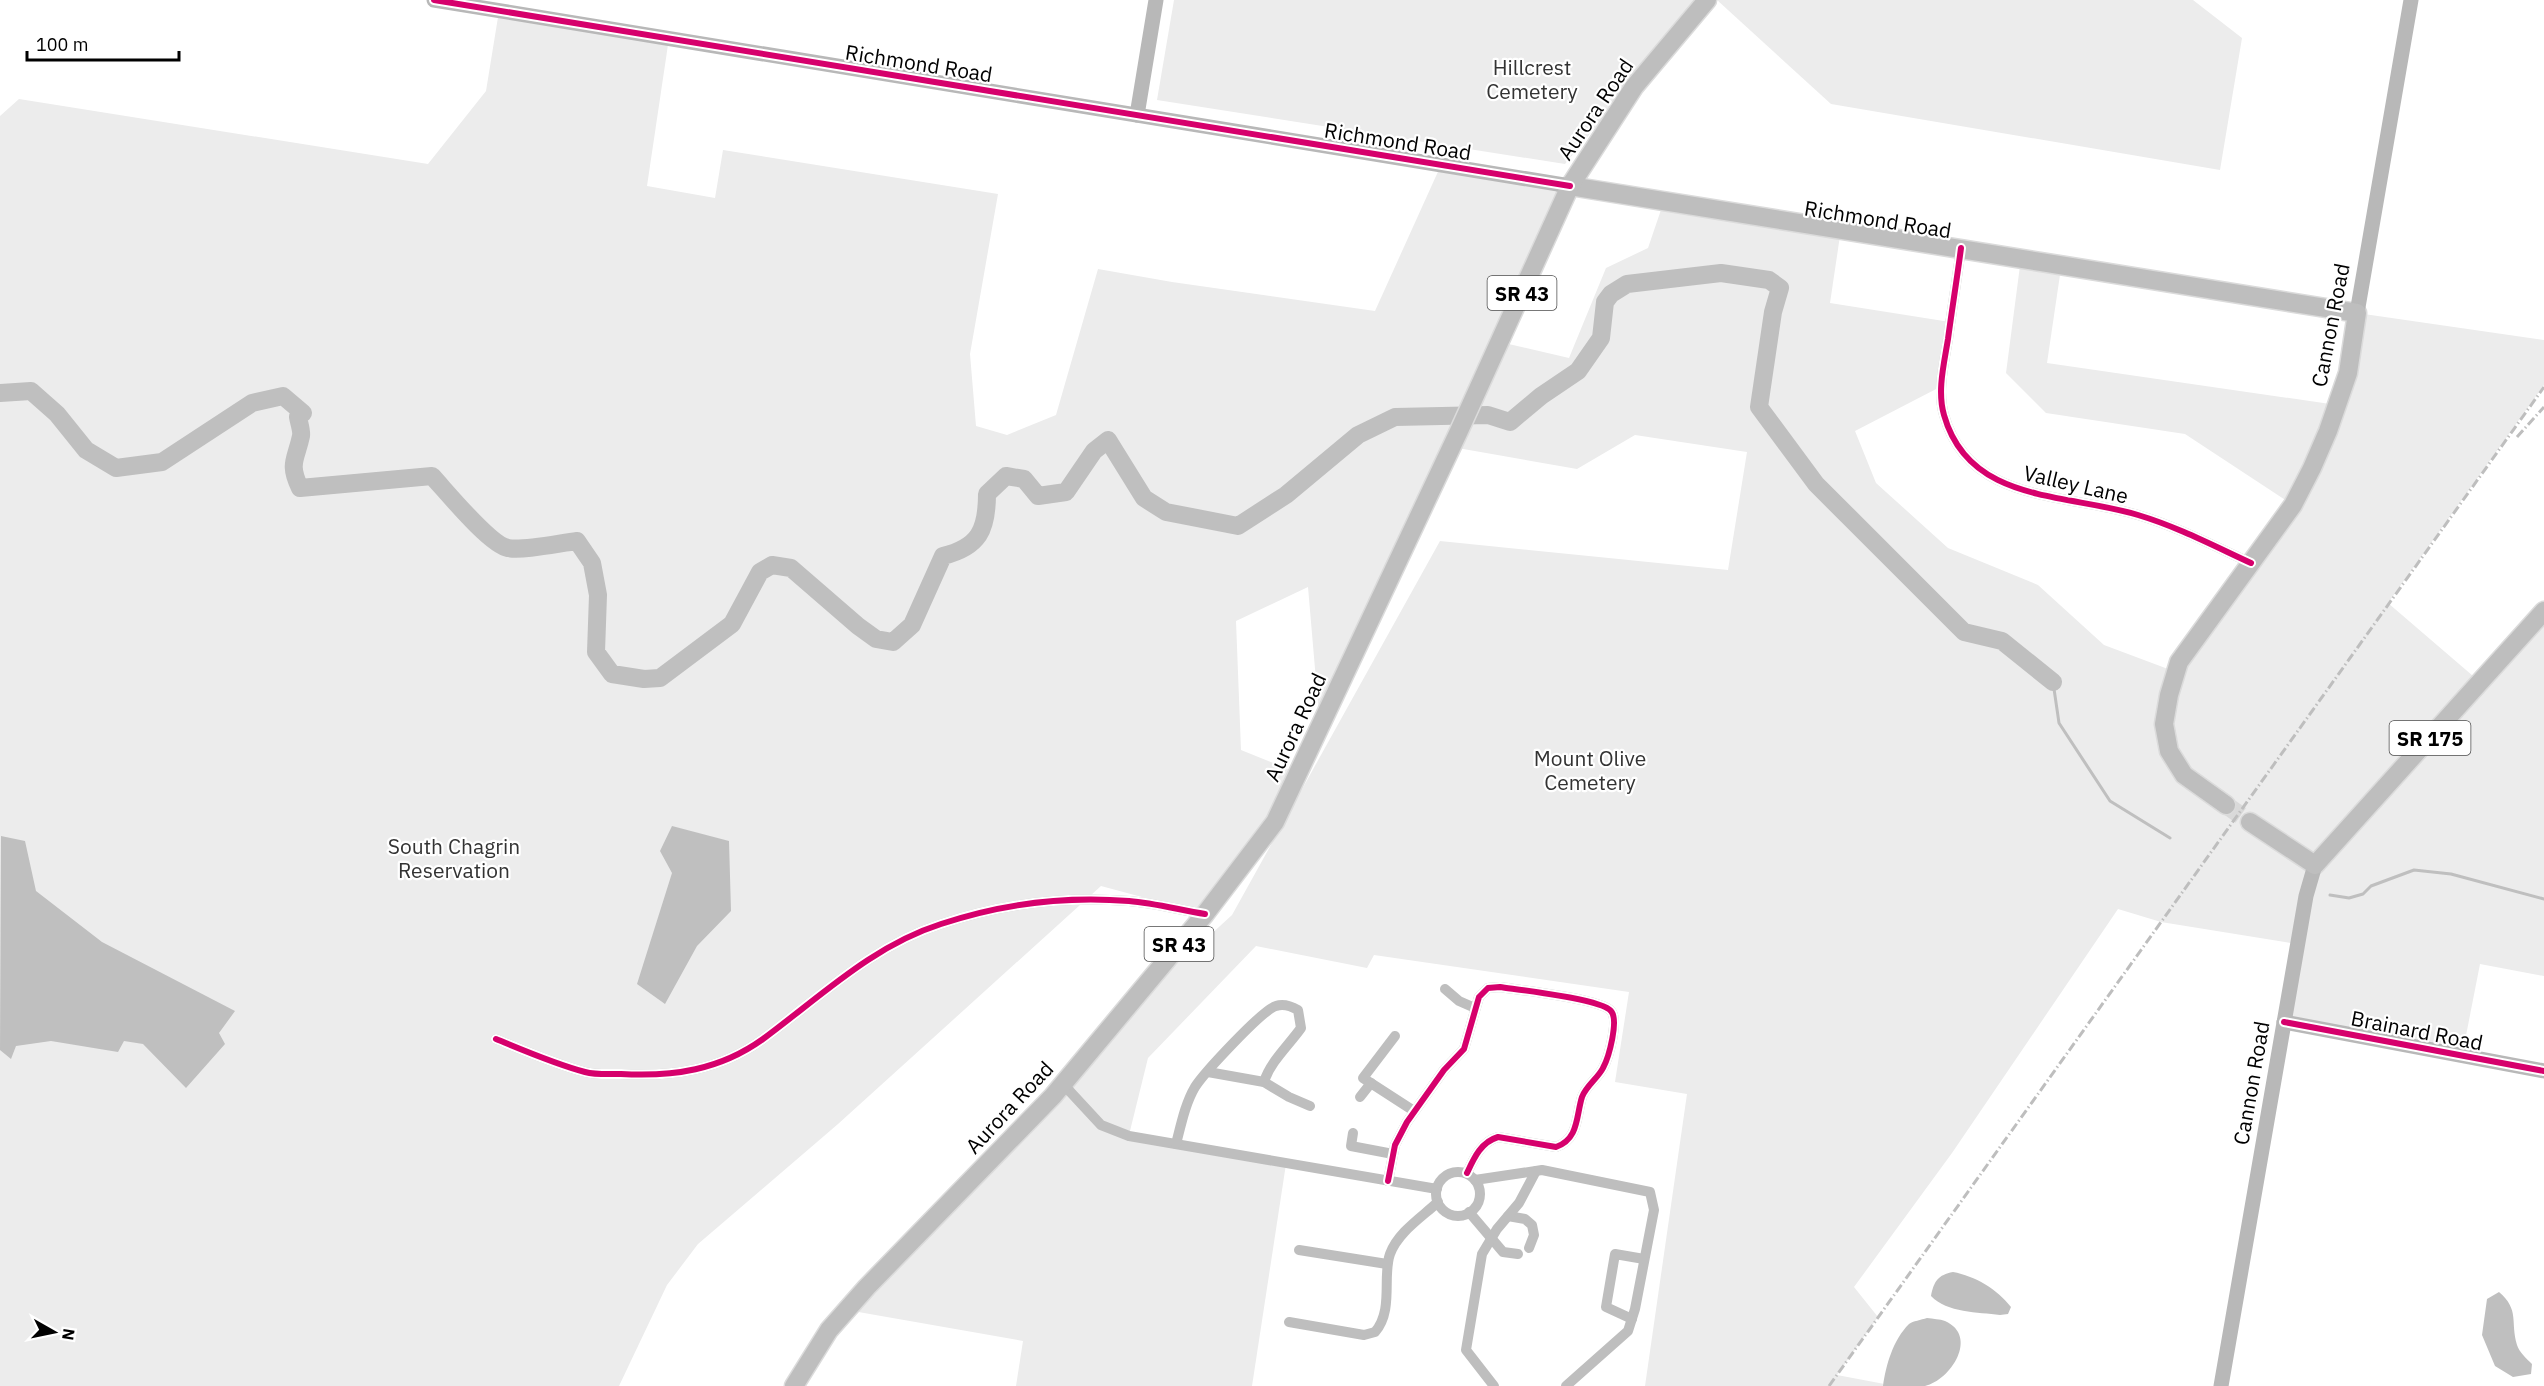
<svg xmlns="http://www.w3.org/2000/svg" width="2544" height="1386" viewBox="0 0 2544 1386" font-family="'IBM Plex Sans',sans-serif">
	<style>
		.green { fill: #ececec }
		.water { fill: #bfbfbf }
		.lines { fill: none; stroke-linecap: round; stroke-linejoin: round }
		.stream { stroke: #bfbfbf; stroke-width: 3 }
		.river { stroke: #bfbfbf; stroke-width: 18 }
		.primary-tunnel { stroke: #d9d9d9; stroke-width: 18; stroke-dasharray: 18 9; stroke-linecap: butt }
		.primary-casing { stroke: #dbdbdb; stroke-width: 21 }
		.street { stroke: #bebebe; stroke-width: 10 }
		.secondary { stroke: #b8b8b8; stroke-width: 15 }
		.primary { stroke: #bebebe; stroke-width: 18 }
		.rail { stroke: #bebebe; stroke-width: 3; stroke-dasharray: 9 3 1.5 3; stroke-linecap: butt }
		.cycleway-casing { stroke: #fff; stroke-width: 10 }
		.cycleway { stroke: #d6006c; stroke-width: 6 }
		.labels { text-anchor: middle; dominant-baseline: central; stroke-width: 4.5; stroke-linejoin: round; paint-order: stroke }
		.shield { fill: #fff; stroke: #4c4c4c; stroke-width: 1.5 }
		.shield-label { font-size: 20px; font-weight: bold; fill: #000 }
		.street-label { font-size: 21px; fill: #000; stroke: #fff }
		.park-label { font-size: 21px; fill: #333; stroke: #fff }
	</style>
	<rect width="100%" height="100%" fill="#fff"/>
	<!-- green -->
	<g class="green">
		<path d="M 1174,0 L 1700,0 L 1565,164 L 1157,100 Z"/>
		<path d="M 1717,0 L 2193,0 L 2242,38 L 2220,170 L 1831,104 Z"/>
		<path d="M 499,11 L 669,38 L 647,186 L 715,198 L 723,150 L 998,194 L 970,354 L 976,426 L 1007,435 L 1056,415 L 1098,269 L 1172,282 L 1375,311 L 1441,165 L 1570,186 L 1500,342 L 1569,358 L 1606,268 L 1648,248 L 1664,201 L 1841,229 L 1830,303 L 1950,322 L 1940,387 L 1855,431 L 1876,483 L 1948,548 L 2038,585 L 2104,645 L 2176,672 L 2293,505 L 2185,434 L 2046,413 L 2006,373 L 2021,258 L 2061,268 L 2047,363 L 2337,405 L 2357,313 L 2544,340 L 2544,385 L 2388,603 L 2480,682 L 2544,611 L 2544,976 L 2480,964 L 2462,1056 L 2284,1022 L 2297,944 L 2161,922 L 2118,909 L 1952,1153 L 1854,1287 L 1878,1317 L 1837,1375 L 1895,1386 L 1645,1386 L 1687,1094 L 1615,1082 L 1629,992 L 1374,955 L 1367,968 L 1256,946 L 1148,1058 L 1129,1135 L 1286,1164 L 1252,1386 L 1016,1386 L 1023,1341 L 847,1310 L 1053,1096 L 1189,933 L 1208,937 L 1232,915 L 1440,541 L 1728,570 L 1747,452 L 1635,435 L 1577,469 L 1452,447 L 1320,727 L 1308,587 L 1236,621 L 1241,750 L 1298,773 L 1205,914 L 1101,886 L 838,1124 L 698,1244 L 667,1285 L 619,1386 L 0,1386 L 0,116 L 19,99 L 428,164 L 486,91 Z"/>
	</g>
	<!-- water -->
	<g class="water">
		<path d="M 672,826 L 729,841 L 731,911 L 697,946 L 665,1004 L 637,984 L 672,873 L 660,851 Z"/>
		<path d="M 1,836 L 25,841 L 36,891 L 102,942 L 235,1011 L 219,1033 L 225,1044 L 186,1088 L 143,1044 L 124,1041 L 118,1052 L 51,1041 L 16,1046 L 11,1059 L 0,1050 Z"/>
		<path d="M 1953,1272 C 1975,1276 1997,1289 2011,1307 L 2008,1314 L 2000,1315 C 1978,1312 1947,1313 1931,1296 C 1934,1281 1938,1275 1953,1272 Z"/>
		<path d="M 2499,1292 C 2520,1310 2510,1322 2517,1345 C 2519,1352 2527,1359 2532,1364 L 2531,1374 L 2513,1377 L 2495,1366 L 2482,1335 L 2487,1299 Z"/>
		<path d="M 1927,1318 C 1933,1319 1940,1319 1945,1321 C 1979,1336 1951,1380 1925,1386 C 1912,1386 1896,1386 1883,1386 C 1886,1365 1893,1340 1909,1324 C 1913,1321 1921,1320 1927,1318 Z"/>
	</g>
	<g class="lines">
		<!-- stream -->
		<g class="stream">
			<path d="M 2053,682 L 2059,723 L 2110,801 L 2170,838"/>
			<path d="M 2330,895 L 2349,898 L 2363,894 L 2371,886 L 2414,870 L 2451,874 L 2544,899"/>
		</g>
		<!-- river -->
		<path class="river" d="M 0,393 L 31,391 L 57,414 L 86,450 L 116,468 L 162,462 L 252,403 L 283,396 L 303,413 L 298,417 C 299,423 302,431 301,436 C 296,460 288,463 300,488 L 432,476 C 446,491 490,545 508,548 C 522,551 560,543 577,541 L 592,563 L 598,595 L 596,652 L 612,674 L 644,679 L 660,678 L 732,624 L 760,572 L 772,565 L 791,568 L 858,626 L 876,639 L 893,642 L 912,625 L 943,556 C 979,547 987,530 987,494 L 1006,476 L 1024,479 L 1038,496 L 1066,492 L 1094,451 L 1108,440 L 1144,498 L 1166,512 L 1238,526 L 1286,495 L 1358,435 L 1395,417 L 1488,415 L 1510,422 L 1541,396 L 1578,371 L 1601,338 L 1605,302 L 1611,294 L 1627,284 L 1721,273 L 1769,280 L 1780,288 L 1773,312 L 1759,407 L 1816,484 L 1964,632 L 2002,641 L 2053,682"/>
		<!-- primary-tunnel -->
		<path class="primary-tunnel" d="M 2226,805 L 2250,822"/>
		<!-- primary casing -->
		<g class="primary-casing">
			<g id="primary">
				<path d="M 1570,186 L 2357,313 L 2348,373 L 2328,431 L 2312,468 L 2293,505 L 2179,662 L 2169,695 L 2164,724 L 2169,751 L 2184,775 L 2226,805"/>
				<path d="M 2250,822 L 2315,865 L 2544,611"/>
				<path d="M 794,1386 L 829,1330 L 867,1287 L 1053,1096 L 1205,914 L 1275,822 L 1459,431 L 1570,186 L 1634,87 L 1707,0"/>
			</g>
		</g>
		<!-- street -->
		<g class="street">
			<path d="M 1961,248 C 1957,279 1952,309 1948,339 C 1944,364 1937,391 1944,415 C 1969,504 2067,493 2138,515 C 2178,527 2214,546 2251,563"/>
			<path d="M 1445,989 L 1459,1001 L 1475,1008"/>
			<path d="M 1395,1036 L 1363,1078 L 1414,1111"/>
			<path d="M 496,1039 C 525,1051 555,1064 585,1072 C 596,1075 610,1074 621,1074 C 673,1077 720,1070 763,1039 C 820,997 872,946 941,924 C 1001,904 1066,896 1129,901 C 1154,903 1180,910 1205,914"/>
			<path d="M 1208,1072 L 1264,1082 L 1289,1097 L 1310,1106"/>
			<path d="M 1063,1084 L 1101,1125 L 1129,1136 L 1437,1189"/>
			<path d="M 1360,1097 L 1371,1083"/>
			<path d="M 1353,1133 L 1351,1146 L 1393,1154"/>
			<path d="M 1176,1144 C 1181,1125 1185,1104 1195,1087 C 1204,1073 1262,1010 1276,1006 C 1284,1003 1291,1006 1298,1010 L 1301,1028 C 1289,1045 1270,1062 1264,1082"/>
			<circle cx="1458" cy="1194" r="22"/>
			<path d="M 1475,1180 L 1542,1170 L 1650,1192 L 1654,1210 L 1635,1309 L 1628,1331 L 1566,1386"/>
			<path d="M 1388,1181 L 1395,1145 L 1407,1122 L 1444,1070 L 1464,1049 L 1479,997 L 1488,988 L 1500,987 C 1520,990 1601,999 1611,1011 C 1619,1020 1609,1057 1603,1068 C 1598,1078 1586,1086 1582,1097 C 1576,1116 1579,1139 1556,1147 L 1498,1137 C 1481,1142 1474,1158 1467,1173"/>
			<path d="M 1469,1212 L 1503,1252 L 1518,1254"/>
			<path d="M 1508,1216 L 1525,1219 L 1532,1225 L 1534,1235 L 1529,1248"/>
			<path d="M 1299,1250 L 1387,1264"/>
			<path d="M 1632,1319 L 1606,1307 L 1615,1254 L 1644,1259"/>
			<path d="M 1289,1322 L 1364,1335 L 1375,1332 C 1394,1310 1382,1276 1390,1254 C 1398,1232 1422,1217 1438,1202"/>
			<path d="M 1494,1386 L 1466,1350 L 1482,1254 L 1497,1229 L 1519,1203 L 1536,1171"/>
		</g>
		<!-- secondary -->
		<g class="secondary">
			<path d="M 434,0 L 1570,186"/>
			<path d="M 1137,115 L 1156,0"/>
			<path d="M 2357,313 L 2411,0"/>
			<path d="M 2284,1022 L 2544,1071"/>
			<path d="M 2221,1386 L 2306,896 L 2315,865"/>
		</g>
		<!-- primary -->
		<use href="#primary" class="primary"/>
		<!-- rail -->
		<g class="rail">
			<path d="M 2517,437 L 2544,407"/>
			<path d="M 1829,1386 L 2544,387"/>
		</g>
		<!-- cycleway casing -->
		<g class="cycleway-casing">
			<g id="cycleway">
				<path d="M 434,0 L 1570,186"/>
				<path d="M 1961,248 C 1957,279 1952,309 1948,339 C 1944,364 1937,391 1944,415 C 1969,504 2067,493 2138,515 C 2178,527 2214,546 2251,563"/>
				<path d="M 2284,1022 L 2544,1071"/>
				<path d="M 496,1039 C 525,1051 555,1064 585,1072 C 596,1075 610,1074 621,1074 C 673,1077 720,1070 763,1039 C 820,997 872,946 941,924 C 1001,904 1066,896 1129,901 C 1154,903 1180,910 1205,914"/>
				<path d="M 1388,1181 L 1395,1145 L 1407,1122 L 1444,1070 L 1464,1049 L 1479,997 L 1488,988 L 1500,987 C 1520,990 1601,999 1611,1011 C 1619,1020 1609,1057 1603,1068 C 1598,1078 1586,1086 1582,1097 C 1576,1116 1579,1139 1556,1147 L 1498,1137 C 1481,1142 1474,1158 1467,1173"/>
			</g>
		</g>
		<!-- cycleway -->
		<use href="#cycleway" class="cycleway"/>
	</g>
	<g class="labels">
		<!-- shield labels -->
		<g class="shield">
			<rect x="1487.5" y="276" width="69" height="34" rx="4.5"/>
			<rect x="2389.5" y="721" width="81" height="34" rx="4.5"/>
			<rect x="1144.5" y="927" width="69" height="34" rx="4.5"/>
		</g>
		<g class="shield-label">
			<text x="1522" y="293">SR 43</text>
			<text x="2430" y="738">SR 175</text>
			<text x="1179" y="944">SR 43</text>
		</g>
		<!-- street labels -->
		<g class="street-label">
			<text transform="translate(919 63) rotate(9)">Richmond Road</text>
			<text transform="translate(1595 109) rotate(-56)">Aurora Road</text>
			<text transform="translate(1398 141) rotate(9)">Richmond Road</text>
			<text transform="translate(1878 219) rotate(9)">Richmond Road</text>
			<text transform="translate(2330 325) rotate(-79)">Cannon Road</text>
			<text transform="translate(2076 484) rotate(13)">Valley Lane</text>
			<text transform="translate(1295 727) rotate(-65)">Aurora Road</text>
			<text transform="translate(2417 1030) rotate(11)">Brainard Road</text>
			<text transform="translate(2251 1083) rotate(-80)">Cannon Road</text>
			<text transform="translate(1009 1107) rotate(-47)">Aurora Road</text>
		</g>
		<!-- park labels -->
		<g class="park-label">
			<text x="1532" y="67">Hillcrest<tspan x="1532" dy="24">Cemetery</tspan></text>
			<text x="1590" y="758">Mount Olive<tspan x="1590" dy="24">Cemetery</tspan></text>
			<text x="454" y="846">South Chagrin<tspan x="454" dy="24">Reservation</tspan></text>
		</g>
	</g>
	<!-- north arrow -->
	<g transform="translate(54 1332) rotate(99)" stroke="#ffffff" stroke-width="4.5" paint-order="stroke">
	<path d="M0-4.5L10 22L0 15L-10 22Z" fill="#000000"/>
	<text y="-9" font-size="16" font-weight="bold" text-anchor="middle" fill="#000000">N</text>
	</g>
	<!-- scale -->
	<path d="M27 51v9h152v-9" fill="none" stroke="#000000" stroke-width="3"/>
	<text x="36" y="51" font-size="18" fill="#000000" stroke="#ffffff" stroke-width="4.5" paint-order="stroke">100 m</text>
</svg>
